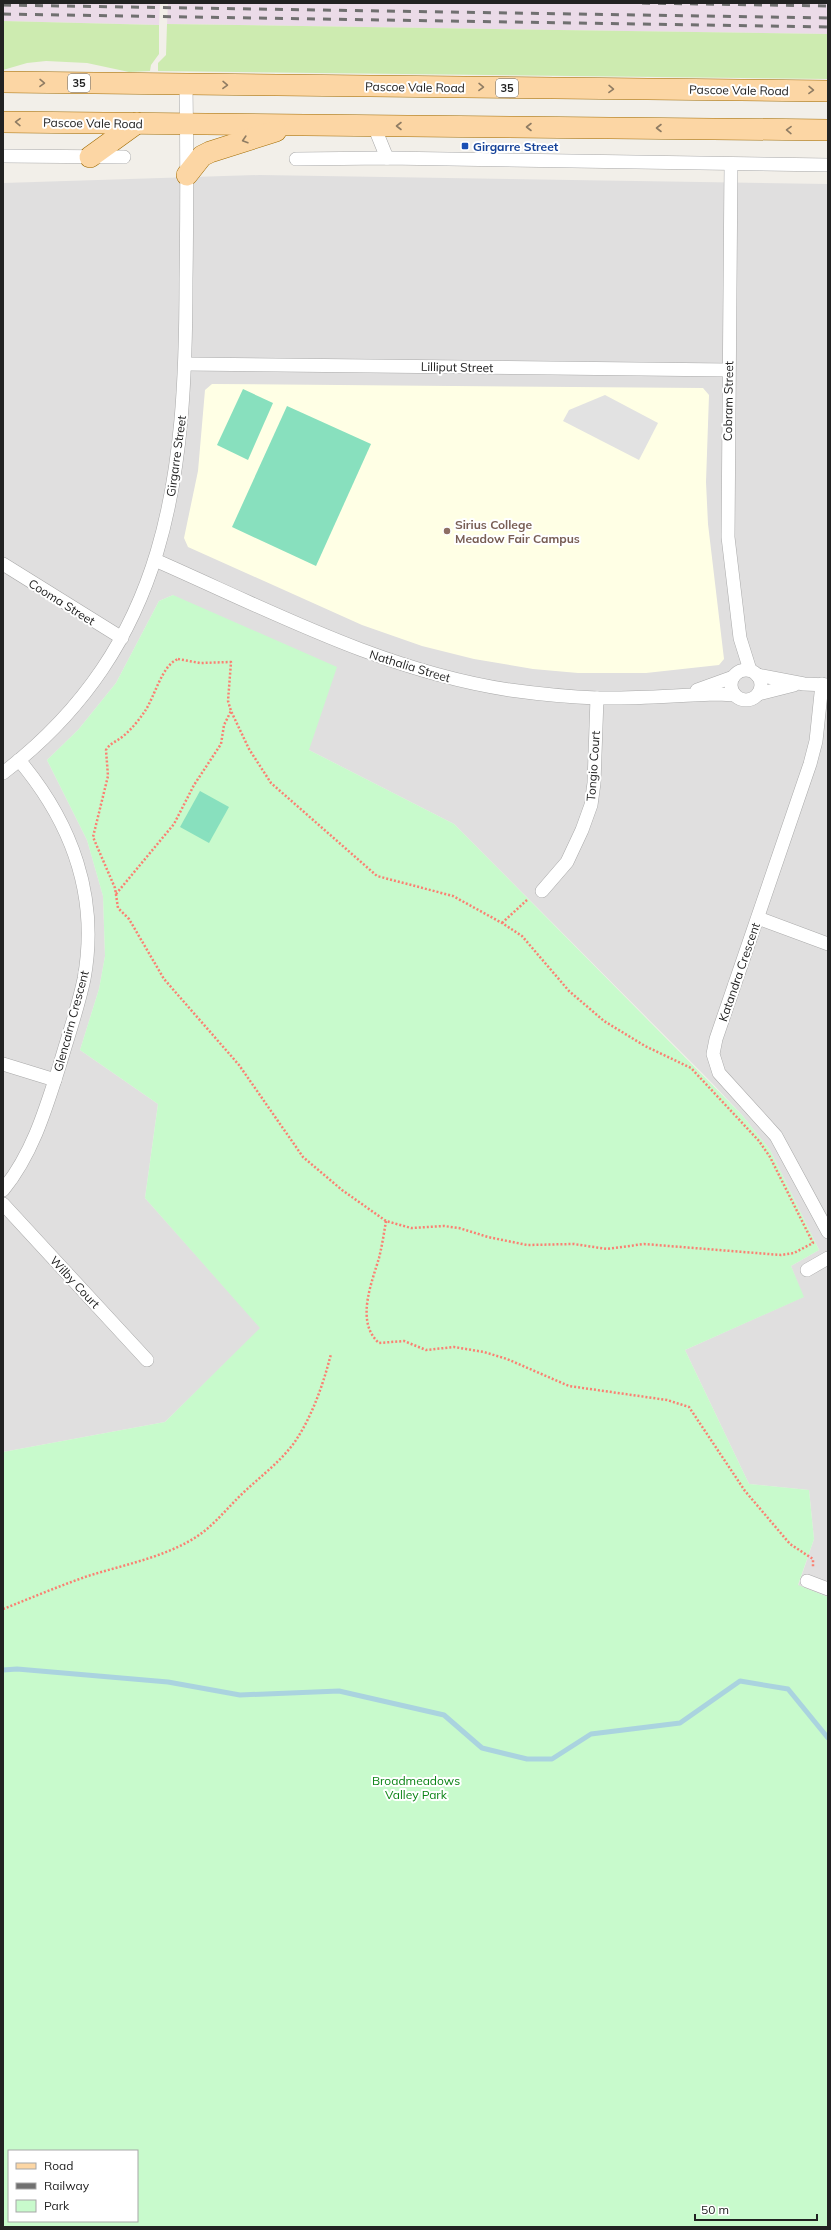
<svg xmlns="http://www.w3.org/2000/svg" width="831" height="2230" viewBox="0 0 831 2230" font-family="Mulish,sans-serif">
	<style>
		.residential { fill: #e0dfdf }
		.industrial { fill: #ebdbe8 }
		.education { fill: #ffffe5 }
		.grass { fill: #cdebb0 }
		.park { fill: #c8facc; fill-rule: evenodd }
		.pitch { fill: #88e0be }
		.parking { fill: #e2e2e2 }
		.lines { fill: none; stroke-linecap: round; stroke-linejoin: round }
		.stream { stroke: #aad3df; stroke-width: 5 }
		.street-casing { stroke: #a9a9a9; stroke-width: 14 }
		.primary-casing { stroke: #a06b00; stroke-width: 22 }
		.path { stroke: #fa8072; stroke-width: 2.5; stroke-dasharray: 2 2; stroke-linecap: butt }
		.street { stroke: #fff; stroke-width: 13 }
		.primary { stroke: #fcd6a4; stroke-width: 21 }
		.rail { stroke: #707070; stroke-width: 3; stroke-dasharray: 8 8; stroke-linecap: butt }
		.oneway { stroke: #8f7c63 }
		.transit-dot { fill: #1a4fb4; stroke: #fff; stroke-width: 1.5 }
		.education-dot { fill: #8d6e63; stroke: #fff; stroke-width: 1.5 }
		.labels { text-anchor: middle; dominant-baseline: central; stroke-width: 4; stroke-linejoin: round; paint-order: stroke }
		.shield { fill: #fff; stroke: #646464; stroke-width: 1 }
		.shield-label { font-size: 11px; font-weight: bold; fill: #222 }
		.street-label { font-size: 12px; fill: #222; stroke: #fff }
		.transit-label { font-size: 12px; font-weight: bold; fill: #164399; stroke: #fff; text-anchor: start }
		.education-label { font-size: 12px; font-weight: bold; fill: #785e54; stroke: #fff; text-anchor: start }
		.park-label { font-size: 12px; fill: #0c8416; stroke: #fff }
	</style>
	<rect width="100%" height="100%" fill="#f2efe9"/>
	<!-- residential -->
	<path class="residential" d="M 260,175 L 828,184 L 828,1597 L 798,1586 L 814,1539 L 809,1490 L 749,1484 L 685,1350 L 803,1297 L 791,1266 L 819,1250 L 770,1150 L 742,1115 L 712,1083 L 454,824 L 309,750 L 173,595 L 159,601 L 116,683 L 78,730 L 47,760 L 87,840 L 103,896 L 105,956 L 99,989 L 80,1050 L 158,1104 L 145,1198 L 261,1328 L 165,1422 L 3,1452 L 3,183 Z"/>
	<!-- industrial -->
	<g class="industrial">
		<path d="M 3,3 L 160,3 L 159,25 L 3,21 Z"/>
		<path d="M 168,3 L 828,3 L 828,34 L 167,24 Z"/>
	</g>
	<!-- education -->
	<path class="education" d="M 212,384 L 703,388 L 709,395 L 706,482 L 708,524 L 724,659 L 719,665 L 646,673 L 578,673 L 533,669 L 474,659 L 422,646 L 362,625 L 188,547 L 184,538 L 198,471 L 205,390 Z"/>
	<!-- grass -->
	<g class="grass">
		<path d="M 3,21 L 159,25 L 159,54 L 151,65 L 150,71 L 129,72 L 87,63 L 46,61 L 27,63 L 3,70 Z"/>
		<path d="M 167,24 L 828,34 L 828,79 L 158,71 L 158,63 L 166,55 Z"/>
	</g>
	<!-- park -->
	<path class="park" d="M 173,595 L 337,667 L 309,750 L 454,824 L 742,1115 L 770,1150 L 819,1250 L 791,1266 L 804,1297 L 685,1350 L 749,1484 L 809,1490 L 814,1539 L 798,1585 L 828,1597 L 828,2227 L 3,2227 L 3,1452 L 165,1422 L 260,1328 L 145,1198 L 158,1104 L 80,1050 L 99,989 L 105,956 L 103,896 L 87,840 L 47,760 L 78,730 L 116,683 L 159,601 ZM 9,2151 L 137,2151 L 137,2221 L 9,2221 Z"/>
	<!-- pitch -->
	<g class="pitch">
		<path d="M 243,389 L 273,403 L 248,460 L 217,445 Z"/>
		<path d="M 287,406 L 371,444 L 316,566 L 232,527 Z"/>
		<path d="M 200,791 L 229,807 L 209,843 L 180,827 Z"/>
	</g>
	<!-- parking -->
	<path class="parking" d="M 605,395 L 658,423 L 639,460 L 563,421 L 569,410 Z"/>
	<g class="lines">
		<!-- stream -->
		<path class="stream" d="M 3,1670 L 17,1669 L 168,1682 L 240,1695 L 339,1691 L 444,1715 L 482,1748 L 527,1759 L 552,1759 L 591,1734 L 680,1723 L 740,1681 L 788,1689 L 828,1738"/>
		<!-- street casing -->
		<g class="street-casing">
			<g id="street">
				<path d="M 374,126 L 387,158"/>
				<path d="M 3,156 L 124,157"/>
				<path d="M 296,159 L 387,158 L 828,165"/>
				<path d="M 731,164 L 728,537 L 740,638 L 750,670"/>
				<path d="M 186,364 L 728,370"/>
				<path d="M 155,560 C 271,611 384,671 510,690 C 539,694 568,697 597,698 C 638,699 678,695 718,694 L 735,695"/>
				<path d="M 3,564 L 122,638"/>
				<circle cx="746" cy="685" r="15"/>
				<path d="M 757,675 L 804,684 L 828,685"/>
				<path d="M 822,684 L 816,741 L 810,764 L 716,1039 L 713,1054 L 719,1073 L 776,1136 L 828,1232"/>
				<path d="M 697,690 L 733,677"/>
				<path d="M 758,694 L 794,685"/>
				<path d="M 3,773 C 170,645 186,475 186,279 C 187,214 187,149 186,84"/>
				<path d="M 542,891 L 567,862 L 582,830 L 591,805 L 594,783 L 597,698"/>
				<path d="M 758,918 L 828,944"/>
				<path d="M 3,1064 L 55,1080"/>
				<path d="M 3,1190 C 33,1153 46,1108 60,1064 C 68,1036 78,1008 84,979 C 99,897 72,823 19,760"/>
				<path d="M 3,1204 L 147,1360"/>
				<path d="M 807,1270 L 828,1258"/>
				<path d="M 807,1581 L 828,1589"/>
			</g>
		</g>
		<!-- primary casing -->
		<g class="primary-casing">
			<g id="primary">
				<path d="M 3,82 L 828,91"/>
				<path d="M 3,122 L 828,130"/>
				<path d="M 90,157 L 137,123"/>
				<path d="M 187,175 L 202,156 L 210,152 L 276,131"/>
			</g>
		</g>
		<!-- path -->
		<g class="path">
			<path d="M 178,659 L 200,663 L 231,662 L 228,701 L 231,711 L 249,749 L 271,783 L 377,876 L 453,896 L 502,923 L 522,936 L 569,991 L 604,1021 L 645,1046 L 691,1068 L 759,1141 L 770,1157 L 813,1243 L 794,1253 L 781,1255 L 644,1244 L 607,1249 L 574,1244 L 527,1245 L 488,1237 L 459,1228 L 444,1226 L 411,1228 L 386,1221 L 342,1190 L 303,1157 L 239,1065 L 164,979 L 129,919 L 118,908 L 115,888 L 93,837 L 108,776 L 106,750 C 110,743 116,742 122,737 C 131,730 139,720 145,711 C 155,696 162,665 178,659 Z"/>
			<path d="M 116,894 L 174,824 L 194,785 L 221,744 L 224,725 L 231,711"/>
			<path d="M 502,923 L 527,900"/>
			<path d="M 386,1221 C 384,1233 382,1246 379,1258 C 372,1282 355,1322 379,1343 L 404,1341 L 426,1350 L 454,1347 L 484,1352 L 507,1359 L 569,1386 L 667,1400 L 689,1407 L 745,1491 L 790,1544 L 813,1559 L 813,1568"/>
			<path d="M 3,1609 C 31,1598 59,1586 88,1576 C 123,1565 161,1558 193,1539 C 213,1527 227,1508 244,1492 C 261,1476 280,1462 294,1443 C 312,1417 323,1385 331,1354"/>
		</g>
		<!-- street -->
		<use href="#street" class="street"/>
		<!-- primary -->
		<use href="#primary" class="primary"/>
		<!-- rail -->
		<g class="rail">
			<path d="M 642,3 L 828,6"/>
			<path d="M 3,5 L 828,18"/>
			<path d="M 3,14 L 828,27"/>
		</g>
	</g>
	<!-- one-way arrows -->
	<defs><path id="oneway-chevron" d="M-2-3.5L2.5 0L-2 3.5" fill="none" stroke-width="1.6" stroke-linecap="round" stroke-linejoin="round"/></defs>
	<g class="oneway">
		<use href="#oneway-chevron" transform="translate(42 83) rotate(1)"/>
		<use href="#oneway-chevron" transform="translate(225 85) rotate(1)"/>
		<use href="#oneway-chevron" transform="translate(481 87) rotate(1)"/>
		<use href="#oneway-chevron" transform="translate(611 89) rotate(1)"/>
		<use href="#oneway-chevron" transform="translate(811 90) rotate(1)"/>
		<use href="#oneway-chevron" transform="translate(18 122) rotate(-179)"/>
		<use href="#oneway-chevron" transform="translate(399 126) rotate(-180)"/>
		<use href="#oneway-chevron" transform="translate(529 127) rotate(-180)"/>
		<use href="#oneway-chevron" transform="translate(659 128) rotate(-180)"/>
		<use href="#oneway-chevron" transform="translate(789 130) rotate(-179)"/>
		<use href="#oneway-chevron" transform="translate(245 140) rotate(163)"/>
	</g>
	<!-- markers -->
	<rect class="transit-dot" x="461" y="142" width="8" height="8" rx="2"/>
	<circle class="education-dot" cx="447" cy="531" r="4"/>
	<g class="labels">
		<!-- shield labels -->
		<g class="shield">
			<rect x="68" y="74" width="22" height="18" rx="3"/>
			<rect x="496" y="79" width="22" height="18" rx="3"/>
		</g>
		<g class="shield-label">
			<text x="79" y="83">35</text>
			<text x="507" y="88">35</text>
		</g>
		<!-- street labels -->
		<g class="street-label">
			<text transform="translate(415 87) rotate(1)">Pascoe Vale Road</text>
			<text transform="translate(739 90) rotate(1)">Pascoe Vale Road</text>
			<text transform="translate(93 123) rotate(1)">Pascoe Vale Road</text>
			<text transform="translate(457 367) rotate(1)">Lilliput Street</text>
			<text transform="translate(728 401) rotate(-89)">Cobram Street</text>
			<text transform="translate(176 456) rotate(-82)">Girgarre Street</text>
			<text transform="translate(62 602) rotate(32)">Cooma Street</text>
			<text transform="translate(410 666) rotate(17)">Nathalia Street</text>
			<text transform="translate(593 766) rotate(-86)">Tongio Court</text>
			<text transform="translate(739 972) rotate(-71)">Katandra Crescent</text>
			<text transform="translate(71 1021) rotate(-75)">Glencairn Crescent</text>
			<text transform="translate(75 1282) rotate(47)">Wilby Court</text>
		</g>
		<!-- transit labels -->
		<g class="transit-label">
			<text x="473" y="146">Girgarre Street</text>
		</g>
		<!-- education labels -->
		<g class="education-label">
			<text x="455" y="524">Sirius College<tspan x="455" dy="14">Meadow Fair Campus</tspan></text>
		</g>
		<!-- park labels -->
		<g class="park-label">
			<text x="416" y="1780">Broadmeadows<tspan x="416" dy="14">Valley Park</tspan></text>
		</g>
	</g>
	<!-- border -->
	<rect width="831" height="2230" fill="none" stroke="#222222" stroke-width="8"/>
	<!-- legend -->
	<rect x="8" y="2150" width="130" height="72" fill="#ffffff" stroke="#a7a7a7"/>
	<rect x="16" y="2163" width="20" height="6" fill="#fcd6a4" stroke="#a7a7a7"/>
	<text x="44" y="2170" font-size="12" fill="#222222">Road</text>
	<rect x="16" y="2183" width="20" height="6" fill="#707070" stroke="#a7a7a7"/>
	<text x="44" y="2190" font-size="12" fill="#222222">Railway</text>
	<rect x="16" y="2200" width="20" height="12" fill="#c8facc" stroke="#a7a7a7"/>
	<text x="44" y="2210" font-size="12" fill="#222222">Park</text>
	<!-- scale -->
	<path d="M695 2214v6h122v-6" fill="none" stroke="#222222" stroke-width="2"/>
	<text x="701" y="2214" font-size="12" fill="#222222" stroke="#ffffff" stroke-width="3" paint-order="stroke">50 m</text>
</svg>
